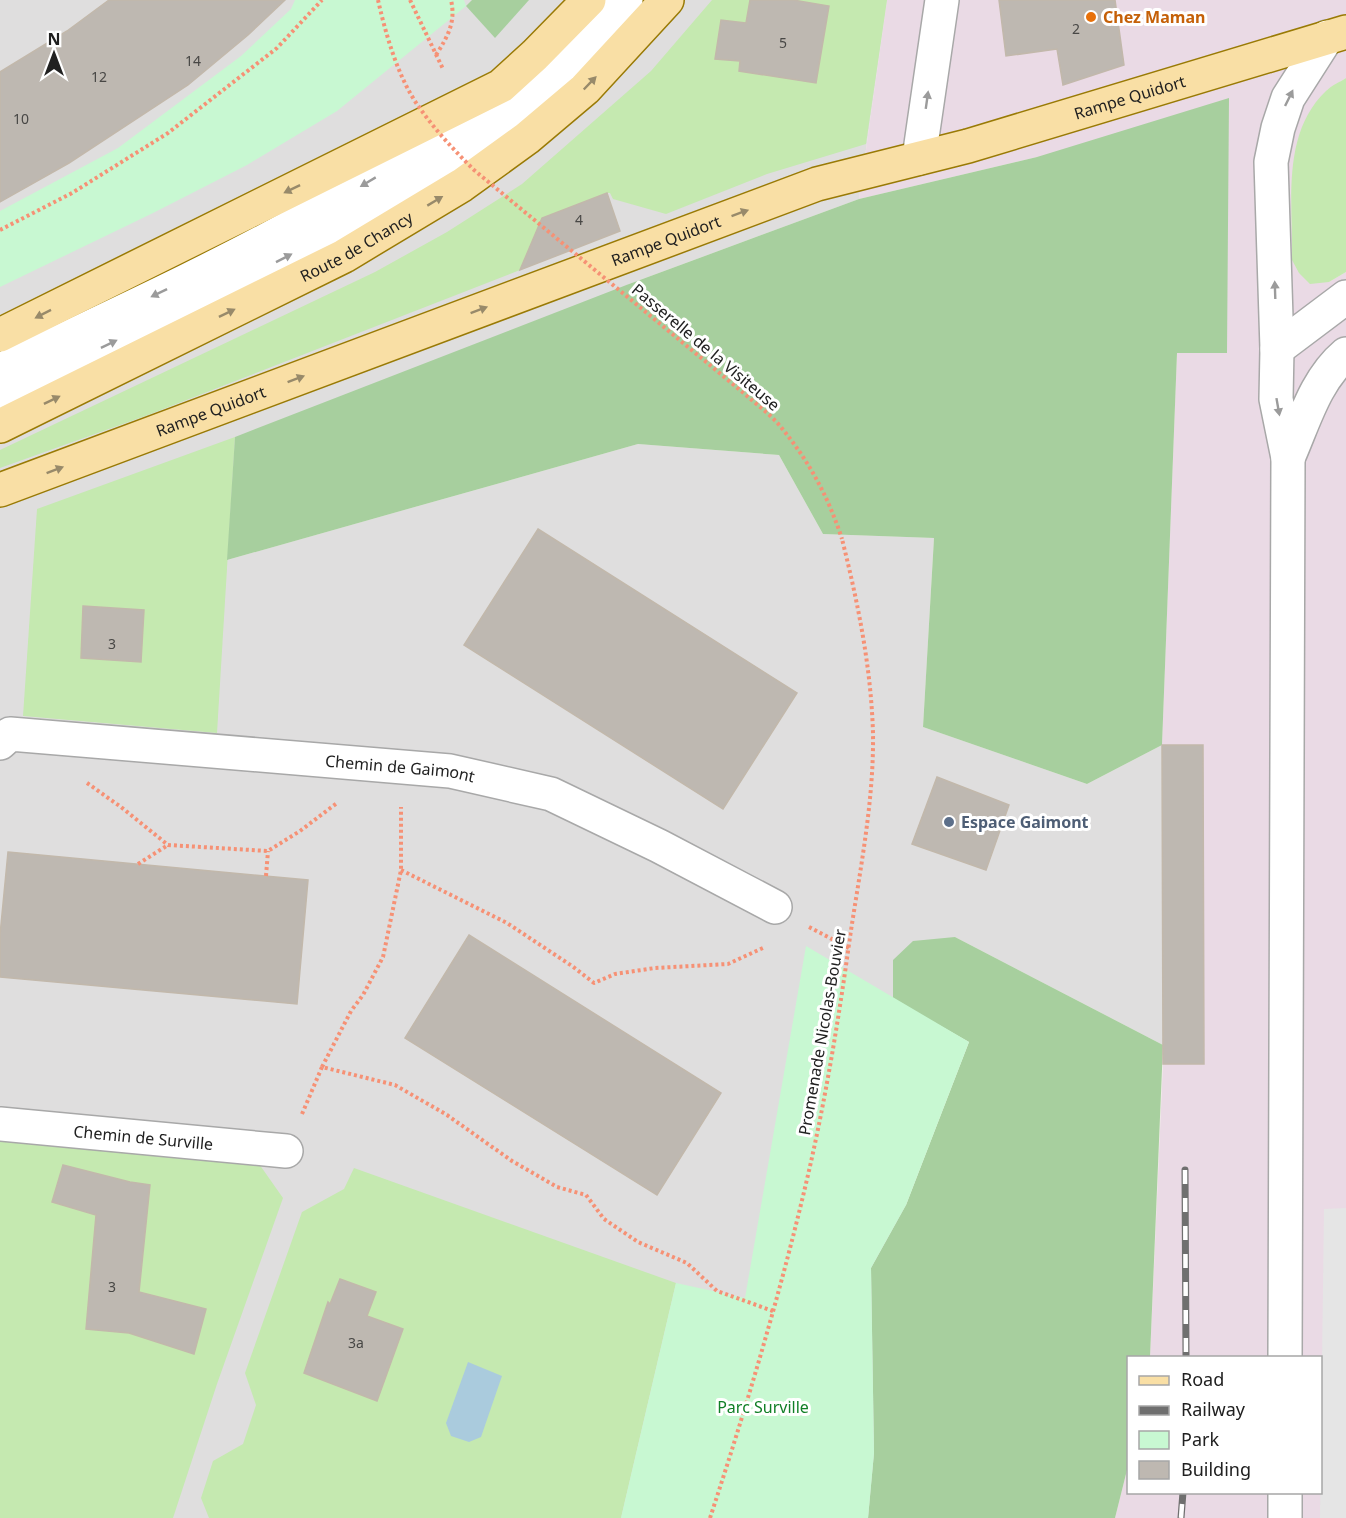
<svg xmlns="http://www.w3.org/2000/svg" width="1346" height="1518" viewBox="0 0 1346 1518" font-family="'Noto Sans',sans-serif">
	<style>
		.residential { fill: #dfdede }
		.industrial { fill: #eadae5 }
		.grass { fill: #c5e9b0 }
		.forest { fill: #a7cf9e }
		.park { fill: #c8f8d2 }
		.parking { fill: #e5e5e5 }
		.water { fill: #aacbdd }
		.building { fill: #beb8b1; stroke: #c2b8ab; stroke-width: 1.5 }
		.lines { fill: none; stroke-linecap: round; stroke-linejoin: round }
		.minor-casing { stroke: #a8a8a8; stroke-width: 36 }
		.major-casing { stroke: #997a05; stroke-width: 36 }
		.path { stroke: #f69175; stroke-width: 4; stroke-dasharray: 3 3; stroke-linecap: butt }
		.minor { stroke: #fff; stroke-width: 33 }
		.major { stroke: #f9dfa5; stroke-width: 33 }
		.rail-casing { stroke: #6f6f6f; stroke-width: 7 }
		.rail { stroke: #fff; stroke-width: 4.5; stroke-dasharray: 14; stroke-linecap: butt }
		.path-bridge { stroke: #f69175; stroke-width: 4; stroke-dasharray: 3 3; stroke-linecap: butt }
		.oneway { fill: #988a6a }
		.oneway2 { fill: #9b9b9b }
		.food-dot { fill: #e8710a; stroke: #fff; stroke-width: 2 }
		.service-dot { fill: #5c6f8a; stroke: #fff; stroke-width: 2 }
		.labels { text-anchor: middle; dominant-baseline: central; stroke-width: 6; stroke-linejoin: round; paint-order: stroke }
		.number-label { font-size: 14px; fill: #484745 }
		.food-label { font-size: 16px; font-weight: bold; fill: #c56008; stroke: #fff; text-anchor: start }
		.street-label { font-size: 16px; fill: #212121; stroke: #fff }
		.service-label { font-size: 16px; font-weight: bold; fill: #4e5e75; stroke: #fff; text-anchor: start }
		.park-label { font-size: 16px; fill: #107f26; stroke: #fff }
	</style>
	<rect width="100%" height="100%" fill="#f1efe8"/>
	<!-- residential -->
	<path class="residential" d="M 0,0 L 887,0 L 859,199 L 629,284 L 227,560 L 638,444 L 779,455 L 823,534 L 934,538 L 923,727 L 1087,784 L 1162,745 L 1163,1045 L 955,937 L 906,1205 L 868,1518 L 0,1518 Z"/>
	<!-- industrial -->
	<path class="industrial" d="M 887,0 L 1346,0 L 1346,78 L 1327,90 L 1329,282 L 1346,272 L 1346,1518 L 1115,1518 L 1128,1466 L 1128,1492 L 1320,1492 L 1320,1358 L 1150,1357 L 1163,1064 L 1162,745 L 1177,353 L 1227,353 L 1037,157 L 859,199 Z"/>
	<!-- grass -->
	<g class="grass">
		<path d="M 712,0 L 887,0 L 866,144 L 767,174 L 666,214 L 613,199 L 610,193 L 607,193 L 542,218 L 520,270 L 148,415 L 0,468 L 0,450 L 375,272 L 447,232 L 522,184 L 651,71 Z"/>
		<path d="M 1346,78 L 1346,272 L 1329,282 L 1310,284 L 1299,273 L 1292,260 C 1293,203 1281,134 1326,91 C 1332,85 1340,82 1346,78 Z"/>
		<path d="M 235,437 L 217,733 L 23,716 L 37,509 Z"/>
		<path d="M 0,1137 L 257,1161 L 283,1198 L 217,1384 L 173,1518 L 0,1518 Z"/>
		<path d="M 354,1168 L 676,1283 L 621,1518 L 209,1518 L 201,1498 L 213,1461 L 243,1444 L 256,1405 L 245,1373 L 302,1212 L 344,1189 Z"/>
	</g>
	<!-- forest -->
	<g class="forest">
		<path d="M 472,0 L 529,0 L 495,38 L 466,6 Z"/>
		<path d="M 1229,98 L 1227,353 L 1177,353 L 1162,745 L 1087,784 L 923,727 L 934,538 L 823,534 L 779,455 L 638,444 L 227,560 L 235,437 L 629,284 L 859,199 L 1037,157 Z"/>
		<path d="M 955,937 L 1163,1045 L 1150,1357 L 1128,1358 L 1128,1466 L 1115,1518 L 868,1518 L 874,1453 L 871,1268 L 906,1205 L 969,1042 L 893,999 L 893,960 L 913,941 Z"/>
	</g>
	<!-- park -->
	<g class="park">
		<path d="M 295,0 L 464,0 L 466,6 L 337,111 L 247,165 L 153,213 L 0,287 L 0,211 L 118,148 L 241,56 L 291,9 Z"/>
		<path d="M 806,946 L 969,1042 L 906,1205 L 871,1268 L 874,1453 L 868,1518 L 621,1518 L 676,1283 L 745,1298 Z"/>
	</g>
	<!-- parking -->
	<path class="parking" d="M 1346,1208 L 1346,1518 L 1320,1518 L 1324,1209 Z"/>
	<!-- water -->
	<path class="water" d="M 468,1362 L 502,1376 L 481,1437 L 469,1442 L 451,1436 L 446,1423 Z"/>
	<!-- building -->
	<g class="building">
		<path d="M 109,0 L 285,0 L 248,35 L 188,85 L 69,163 L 0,202 L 0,72 L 67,31 Z"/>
		<path d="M 750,0 L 793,0 L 829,6 L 816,83 L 739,71 L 740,61 L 715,59 L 721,20 L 746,23 Z"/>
		<path d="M 999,0 L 1115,0 L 1124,65 L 1063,85 L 1057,49 L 1006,56 Z"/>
		<path d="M 607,193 L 620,231 L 520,270 L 542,218 Z"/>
		<path d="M 538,529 L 797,693 L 723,809 L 464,645 Z"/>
		<path d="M 83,606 L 144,610 L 141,662 L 81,658 Z"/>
		<path d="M 1162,745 L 1203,745 L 1204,1064 L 1163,1064 Z"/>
		<path d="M 937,777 L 1009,805 L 986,870 L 912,844 Z"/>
		<path d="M 8,852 L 308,880 L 297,1004 L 0,977 L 0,935 Z"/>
		<path d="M 469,935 L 721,1093 L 657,1195 L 405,1038 Z"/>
		<path d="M 63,1165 L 130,1182 L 150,1185 L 139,1292 L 206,1309 L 194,1354 L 129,1333 L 86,1329 L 96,1215 L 52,1202 Z"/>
		<path d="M 340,1279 L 376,1292 L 367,1316 L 403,1329 L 377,1401 L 304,1373 L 328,1302 L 330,1304 Z"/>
	</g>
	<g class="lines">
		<!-- minor casing -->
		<g class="minor-casing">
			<g id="minor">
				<path d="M 1327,37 L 1288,98 L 1278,128 L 1271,162 L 1277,349 L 1276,399 L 1288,458 C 1304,422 1315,380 1346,354"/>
				<path d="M 919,158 L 942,0"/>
				<path d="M 1277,349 L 1346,297"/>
				<path d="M 0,370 C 162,291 334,219 476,106"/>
				<path d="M 0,398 C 168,316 347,240 496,126 C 544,90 587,46 626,0"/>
				<path id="s1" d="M 0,743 L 10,734 L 450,771 L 551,794 L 659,846 L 775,907"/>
				<path id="s2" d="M 0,1124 L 286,1151"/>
				<path d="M 1285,1358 L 1288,458"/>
				<path d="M 1285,1518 L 1285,1492"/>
			</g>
		</g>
		<!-- major casing -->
		<g class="major-casing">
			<g id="major">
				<path d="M 0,335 L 501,86 L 535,55 L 589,0"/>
				<path id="s3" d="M 0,426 L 344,256 L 462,185 L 527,138 L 585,89 L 667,0"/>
				<path id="s4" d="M 0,490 L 817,184 L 968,146 L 1346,32"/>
			</g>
		</g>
		<!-- path -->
		<g class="path">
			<path d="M 410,0 L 443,69"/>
			<path d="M 436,55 C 448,36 456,22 451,0"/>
			<path d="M 0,230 L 72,193 L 168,133 L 277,48 L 322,0"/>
			<path d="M 87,783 L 121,807 L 168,845 L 268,851 L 300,831 L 337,803"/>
			<path d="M 138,864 L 168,845"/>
			<path d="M 401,870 L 507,923 L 572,966 L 594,983 L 615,974 L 655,968 L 728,964 L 765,947"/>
			<path d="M 266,876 L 268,851"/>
			<path d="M 809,927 L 849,948"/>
			<path d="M 322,1067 L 351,1011 L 363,995 L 383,957 L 401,870 L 401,807"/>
			<path d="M 302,1114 L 322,1067 L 395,1085 L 447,1115 L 512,1161 L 557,1187 L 586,1195 L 604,1219 L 638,1242 L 687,1263 L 717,1291 L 773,1311"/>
			<path d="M 710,1518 C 747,1405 781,1291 808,1175 C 826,1097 839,1017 850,937 C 860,870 874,801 873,733 C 871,667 858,603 842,539"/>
		</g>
		<!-- minor -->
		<use href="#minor" class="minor"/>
		<!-- major -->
		<use href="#major" class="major"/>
		<!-- rail casing -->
		<g class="rail-casing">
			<g id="rail">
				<path d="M 1185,1170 L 1186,1358"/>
				<path d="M 1181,1518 L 1183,1492"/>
			</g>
		</g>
		<!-- rail -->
		<use href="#rail" class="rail"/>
		<!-- path-bridge -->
		<path class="path-bridge" d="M 378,0 C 386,35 398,78 419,107 C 435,130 454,150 474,170 L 746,395 C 757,405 770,414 780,426 C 809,461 828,496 842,539"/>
	</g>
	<!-- one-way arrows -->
	<defs><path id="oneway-solid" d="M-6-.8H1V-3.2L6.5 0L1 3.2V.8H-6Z" transform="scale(1.5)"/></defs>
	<g class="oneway">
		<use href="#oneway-solid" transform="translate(590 83) rotate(-46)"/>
		<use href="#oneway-solid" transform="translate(292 189) rotate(154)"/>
		<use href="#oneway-solid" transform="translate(435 201) rotate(-31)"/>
		<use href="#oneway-solid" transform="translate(740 213) rotate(-20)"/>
		<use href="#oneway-solid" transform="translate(479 310) rotate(-21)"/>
		<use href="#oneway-solid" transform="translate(227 313) rotate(-26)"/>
		<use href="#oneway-solid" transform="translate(43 314) rotate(153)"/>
		<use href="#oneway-solid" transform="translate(296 379) rotate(-21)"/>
		<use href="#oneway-solid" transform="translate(52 400) rotate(-26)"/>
		<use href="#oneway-solid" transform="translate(55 470) rotate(-21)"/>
	</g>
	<g class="oneway2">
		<use href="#oneway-solid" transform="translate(1289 98) rotate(-64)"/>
		<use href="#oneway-solid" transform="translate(927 100) rotate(-82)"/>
		<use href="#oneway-solid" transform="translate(368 182) rotate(149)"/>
		<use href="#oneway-solid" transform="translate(284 258) rotate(-27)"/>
		<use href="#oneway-solid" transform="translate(1275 290) rotate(-92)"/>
		<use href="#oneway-solid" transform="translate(159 293) rotate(154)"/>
		<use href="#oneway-solid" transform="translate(109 344) rotate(-26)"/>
		<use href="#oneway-solid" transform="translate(1278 407) rotate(80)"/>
	</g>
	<!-- markers -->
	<circle class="food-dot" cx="1091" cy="17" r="6"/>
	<circle class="service-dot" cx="949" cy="822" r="6"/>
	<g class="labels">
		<!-- number labels -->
		<g class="number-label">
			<text x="1076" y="28">2</text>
			<text x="783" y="42">5</text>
			<text x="193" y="60">14</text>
			<text x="99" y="76">12</text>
			<text x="21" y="118">10</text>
			<text x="579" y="219">4</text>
			<text x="112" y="643">3</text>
			<text x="112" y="1286">3</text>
			<text x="356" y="1342">3a</text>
		</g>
		<!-- food labels -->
		<g class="food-label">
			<text x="1103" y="17">Chez Maman</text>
		</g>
		<!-- street labels -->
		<g class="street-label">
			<text stroke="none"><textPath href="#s4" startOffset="1197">Rampe Quidort</textPath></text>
			<text stroke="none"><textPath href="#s4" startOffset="711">Rampe Quidort</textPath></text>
			<text stroke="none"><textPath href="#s3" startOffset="399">Route de Chancy</textPath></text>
			<text transform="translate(706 347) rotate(40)">Passerelle de la Visiteuse</text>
			<text stroke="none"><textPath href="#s4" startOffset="225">Rampe Quidort</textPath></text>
			<text stroke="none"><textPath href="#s1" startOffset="405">Chemin de Gaimont</textPath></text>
			<text transform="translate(822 1032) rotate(-80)">Promenade Nicolas-Bouvier</text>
			<text stroke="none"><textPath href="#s2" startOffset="144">Chemin de Surville</textPath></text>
		</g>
		<!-- service labels -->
		<g class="service-label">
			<text x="961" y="822">Espace Gaimont</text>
		</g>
		<!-- park labels -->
		<g class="park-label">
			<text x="763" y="1407">Parc Surville</text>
		</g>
	</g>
	<!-- legend -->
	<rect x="1127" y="1356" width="195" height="138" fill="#ffffff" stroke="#a6a6a6" stroke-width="1.5"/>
	<rect x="1139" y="1376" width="30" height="9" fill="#f9dfa5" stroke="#a6a6a6" stroke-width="1.5"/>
	<text x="1181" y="1386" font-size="18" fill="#212121">Road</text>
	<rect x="1139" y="1406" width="30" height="9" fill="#6f6f6f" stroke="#a6a6a6" stroke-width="1.5"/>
	<text x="1181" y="1416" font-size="18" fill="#212121">Railway</text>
	<rect x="1139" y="1431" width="30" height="18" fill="#c8f8d2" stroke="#a6a6a6" stroke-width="1.5"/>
	<text x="1181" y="1446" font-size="18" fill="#212121">Park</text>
	<rect x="1139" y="1461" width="30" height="18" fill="#beb8b1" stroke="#a6a6a6" stroke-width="1.5"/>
	<text x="1181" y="1476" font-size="18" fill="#212121">Building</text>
	<!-- north arrow -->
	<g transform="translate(54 54)" stroke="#ffffff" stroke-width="4.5" paint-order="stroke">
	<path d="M0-4.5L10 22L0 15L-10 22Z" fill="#212121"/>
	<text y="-9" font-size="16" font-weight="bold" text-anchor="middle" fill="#212121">N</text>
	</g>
</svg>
